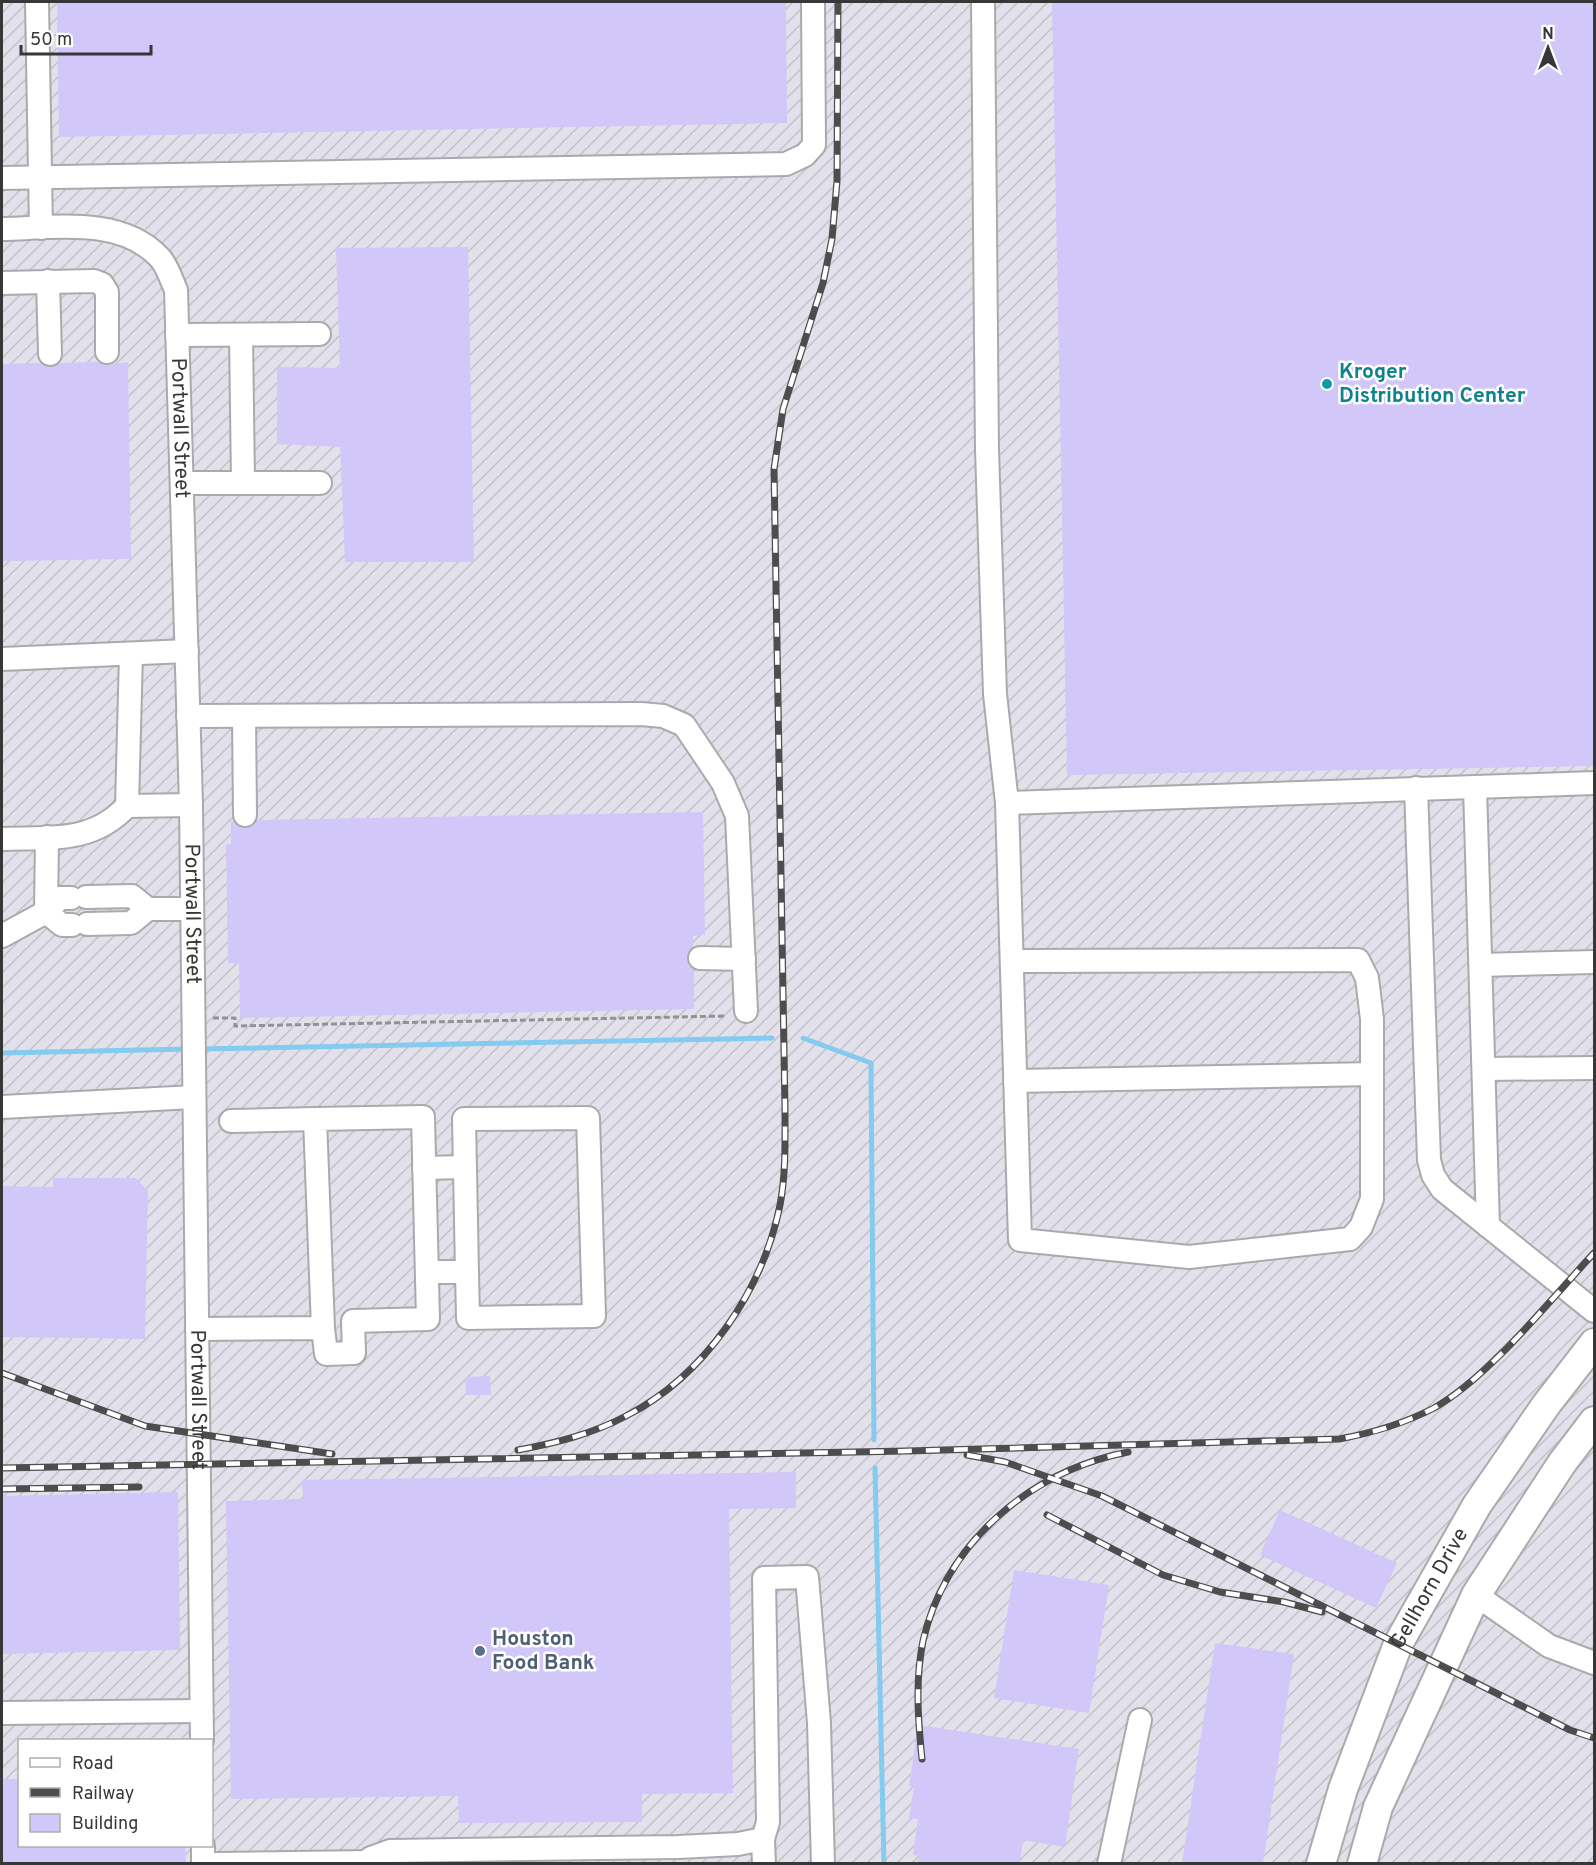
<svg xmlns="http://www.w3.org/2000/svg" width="1596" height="1865" viewBox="0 0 1596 1865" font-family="Overpass,sans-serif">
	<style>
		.industrial { fill: url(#industrial-furrows); fill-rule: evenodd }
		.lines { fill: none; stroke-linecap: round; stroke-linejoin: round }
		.stream { stroke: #85caef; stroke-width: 5 }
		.building { fill: #d2c7f9 }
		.minor-casing { stroke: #aaaaad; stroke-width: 26 }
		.major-casing { stroke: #aaaaad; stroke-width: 32 }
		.path { stroke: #929194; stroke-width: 3; stroke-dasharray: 6 3; stroke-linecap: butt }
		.minor { stroke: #fff; stroke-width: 22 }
		.major { stroke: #fff; stroke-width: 28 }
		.rail-casing { stroke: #4d4d4e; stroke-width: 7 }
		.rail { stroke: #fff; stroke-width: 4.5; stroke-dasharray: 14; stroke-linecap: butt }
		.culture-dot { fill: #0f9aa8; stroke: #fff; stroke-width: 2 }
		.service-dot { fill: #5c6f8a; stroke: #fff; stroke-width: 2 }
		.labels { text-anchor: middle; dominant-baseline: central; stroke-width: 5; stroke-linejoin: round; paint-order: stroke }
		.culture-label { font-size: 21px; font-weight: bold; fill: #0d838f; stroke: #fff; text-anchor: start }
		.street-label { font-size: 21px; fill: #373738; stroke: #fff }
		.service-label { font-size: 21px; font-weight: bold; fill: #4e5e75; stroke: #fff; text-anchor: start }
	</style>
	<defs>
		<pattern id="industrial-furrows" width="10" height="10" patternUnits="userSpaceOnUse" patternTransform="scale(1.5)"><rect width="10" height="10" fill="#e2e1eb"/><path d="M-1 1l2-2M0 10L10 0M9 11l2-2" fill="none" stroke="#c2c2ca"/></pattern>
	</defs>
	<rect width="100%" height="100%" fill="#efeef2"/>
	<!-- industrial -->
	<path class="industrial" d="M 2,2 L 1594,2 L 1594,1863 L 2,1864 ZM 20,1740 L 212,1740 L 212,1846 L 20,1846 Z"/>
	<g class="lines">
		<!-- stream -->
		<g class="stream">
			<path d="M 803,1038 L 871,1063 L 874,1440"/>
			<path d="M 198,1049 L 772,1038"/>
			<path d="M 2,1053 L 189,1049"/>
			<path d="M 875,1468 L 884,1864"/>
		</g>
	</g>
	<!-- building -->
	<g class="building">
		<path d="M 57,2 L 786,2 L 787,123 L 59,137 Z"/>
		<path d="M 1052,2 L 1594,2 L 1594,766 L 1067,775 Z"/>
		<path d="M 468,247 L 474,562 L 345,562 L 340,447 L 277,444 L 277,367 L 340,368 L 336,248 Z"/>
		<path d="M 99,362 L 108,365 L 128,362 L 131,559 L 2,561 L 2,364 L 41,363 L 50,367 L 59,363 Z"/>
		<path d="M 703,812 L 705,935 L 693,936 L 693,946 L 687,957 L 688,965 L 694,970 L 694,1009 L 240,1018 L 239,963 L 228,963 L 226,844 L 231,844 L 231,821 L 246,828 L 257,820 Z"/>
		<path d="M 53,1178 L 136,1178 L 148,1191 L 145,1339 L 2,1337 L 2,1186 L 53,1187 Z"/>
		<path d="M 490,1376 L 491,1395 L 466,1395 L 465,1377 Z"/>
		<path d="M 796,1472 L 796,1508 L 729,1509 L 733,1793 L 642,1794 L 642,1822 L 618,1822 L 459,1823 L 458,1796 L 231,1799 L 226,1501 L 303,1499 L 302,1480 Z"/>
		<path d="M 178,1492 L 180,1650 L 2,1654 L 2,1496 Z"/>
		<path d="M 1280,1510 L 1397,1563 L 1376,1608 L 1260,1555 Z"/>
		<path d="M 1014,1570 L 1109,1585 L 1089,1713 L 994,1698 Z"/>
		<path d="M 1215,1643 L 1294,1654 L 1263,1863 L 1182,1863 Z"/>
		<path d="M 918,1725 L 1079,1749 L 1065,1847 L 1023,1840 L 1020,1863 L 918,1863 L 919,1856 L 913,1855 L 918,1819 L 909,1818 L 914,1787 L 909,1786 Z"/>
		<path d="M 2,1779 L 20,1779 L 20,1845 L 185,1845 L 186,1863 L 2,1863 Z"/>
	</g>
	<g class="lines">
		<!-- minor casing -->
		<g class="minor-casing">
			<g id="minor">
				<path d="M 37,2 L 41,228"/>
				<path d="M 983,2 L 987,450 L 995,694 L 1007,803 L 1020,1240 L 1189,1257 L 1350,1239 L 1361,1227 L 1372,1199 L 1372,1019 L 1367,978 L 1358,960 L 1012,961"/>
				<path d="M 2,178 L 786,164 L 805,155 L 814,145 L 813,2"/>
				<path id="s1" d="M 2,229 C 53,228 120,216 159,257 C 167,265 171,279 176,290 L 191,805 L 202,1740"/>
				<path d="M 48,281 L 50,354"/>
				<path d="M 2,283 L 94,281 L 102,284 L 107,292 L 107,352"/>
				<path d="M 177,335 L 319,334"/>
				<path d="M 241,335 L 243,483"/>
				<path d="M 182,483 L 320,483"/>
				<path d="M 2,659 L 187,651"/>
				<path d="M 188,716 L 641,714 L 663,716 L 684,725 L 723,783 L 737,816 L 746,1011"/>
				<path d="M 244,716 L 245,815"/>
				<path d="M 1475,787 L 1488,1226"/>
				<path d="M 1416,788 L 1429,1160 L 1433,1175 L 1442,1189 L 1594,1311"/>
				<path d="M 1007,803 L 1594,783"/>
				<path d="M 127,806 L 191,805"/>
				<path d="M 47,837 L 46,912 L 62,925 L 72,925"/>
				<path d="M 2,839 C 49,837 92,844 127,806 L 131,654"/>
				<path d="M 86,897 L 132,896 L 148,909"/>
				<path d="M 87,924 L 131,923 L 148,909 L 191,909"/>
				<path d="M 2,936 L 46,912 L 60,898 L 71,898"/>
				<path d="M 700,958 L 744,959"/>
				<path d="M 1481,965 L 1594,962"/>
				<path d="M 1484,1069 L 1594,1068"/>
				<path d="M 1015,1081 L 1372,1074"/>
				<path d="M 2,1107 L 194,1097"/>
				<path d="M 231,1121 L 315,1119"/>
				<path d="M 424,1168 L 465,1167"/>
				<path d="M 427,1272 L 467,1272 L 468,1318 L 594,1316 L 588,1118 L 464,1119 L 467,1272"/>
				<path d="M 197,1329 L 323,1328 L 315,1119 L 423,1117 L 428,1319 L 353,1321 L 354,1353 L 326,1354 L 323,1328"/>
				<path d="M 1476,1595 L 1549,1646 L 1594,1663"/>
				<path d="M 2,1713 L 201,1711"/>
				<path d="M 763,1839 L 764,1864"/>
				<path d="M 203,1846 L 203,1864"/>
				<path d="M 216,1864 L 370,1862"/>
				<path d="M 370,1864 L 371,1858 L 390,1851 L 678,1847 L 738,1844 L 763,1839 L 768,1822 L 764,1578 L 807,1577 L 819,1723 L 823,1864"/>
				<path d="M 1109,1864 L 1140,1720"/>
			</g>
		</g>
		<!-- major casing -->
		<g class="major-casing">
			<g id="major">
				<path id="s2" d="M 1321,1864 L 1343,1789 L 1398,1644 L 1477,1505 L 1546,1405 L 1594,1343"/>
				<path d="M 1362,1864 L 1378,1807 L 1476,1595 L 1562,1463 L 1594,1421"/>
			</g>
		</g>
		<!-- path -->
		<path class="path" d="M 213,1018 L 235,1018 L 235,1026 L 726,1016"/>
		<!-- minor -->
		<use href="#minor" class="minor"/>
		<!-- major -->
		<use href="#major" class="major"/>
		<!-- rail casing -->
		<g class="rail-casing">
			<g id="rail">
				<path d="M 2,1373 L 145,1426 L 332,1454"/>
				<path d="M 518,1450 C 556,1443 592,1434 626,1416 C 705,1376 763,1290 780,1205 C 786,1174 785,1141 785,1109 L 774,469 L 783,409 L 823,283 L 832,239 L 837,181 L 838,2"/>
				<path d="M 967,1455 L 1005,1462 L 1102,1496 L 1570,1730 L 1594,1738"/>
				<path d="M 2,1468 L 907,1451 L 1339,1439 C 1372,1433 1403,1424 1434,1408 C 1488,1378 1551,1299 1594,1253"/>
				<path d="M 2,1489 L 139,1487"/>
				<path d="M 1047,1515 L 1163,1575 L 1220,1592 L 1284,1602 L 1322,1612"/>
				<path d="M 922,1759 C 918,1719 915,1681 923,1641 C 946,1542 1031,1471 1128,1452"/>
			</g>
		</g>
		<!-- rail -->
		<use href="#rail" class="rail"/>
	</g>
	<!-- markers -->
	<circle class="culture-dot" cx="1327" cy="384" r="6"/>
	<circle class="service-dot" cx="480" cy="1651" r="6"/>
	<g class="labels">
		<!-- culture labels -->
		<g class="culture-label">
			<text x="1339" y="372">Kroger<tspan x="1339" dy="24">Distribution Center</tspan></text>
		</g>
		<!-- street labels -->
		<g class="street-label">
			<text stroke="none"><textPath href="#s1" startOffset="340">Portwall Street</textPath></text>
			<text stroke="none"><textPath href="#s1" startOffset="826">Portwall Street</textPath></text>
			<text stroke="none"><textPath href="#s1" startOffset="1312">Portwall Street</textPath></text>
			<text stroke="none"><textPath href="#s2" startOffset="297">Gellhorn Drive</textPath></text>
		</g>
		<!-- service labels -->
		<g class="service-label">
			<text x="492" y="1639">Houston<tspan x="492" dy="24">Food Bank</tspan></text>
		</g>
	</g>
	<!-- border -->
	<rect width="1596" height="1865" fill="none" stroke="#373738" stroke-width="6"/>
	<!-- legend -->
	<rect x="18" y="1739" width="195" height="108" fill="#ffffff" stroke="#afafaf" stroke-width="1.5"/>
	<rect x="30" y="1758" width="30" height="9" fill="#ffffff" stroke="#afafaf" stroke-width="1.5"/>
	<text x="72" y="1769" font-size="18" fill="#373738">Road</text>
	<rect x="30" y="1788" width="30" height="9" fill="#4d4d4e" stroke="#afafaf" stroke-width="1.5"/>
	<text x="72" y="1799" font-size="18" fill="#373738">Railway</text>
	<rect x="30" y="1814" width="30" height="18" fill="#d2c7f9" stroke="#afafaf" stroke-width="1.5"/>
	<text x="72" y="1829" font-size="18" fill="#373738">Building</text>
	<!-- north arrow -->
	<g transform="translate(1548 48)" stroke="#ffffff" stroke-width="4.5" paint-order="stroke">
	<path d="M0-4.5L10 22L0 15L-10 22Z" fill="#373738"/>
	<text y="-9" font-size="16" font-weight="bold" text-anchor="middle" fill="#373738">N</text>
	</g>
	<!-- scale -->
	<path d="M21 45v9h130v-9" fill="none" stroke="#373738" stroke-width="3"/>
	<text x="30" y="45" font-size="18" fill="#373738" stroke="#ffffff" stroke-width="4.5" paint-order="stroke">50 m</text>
</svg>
